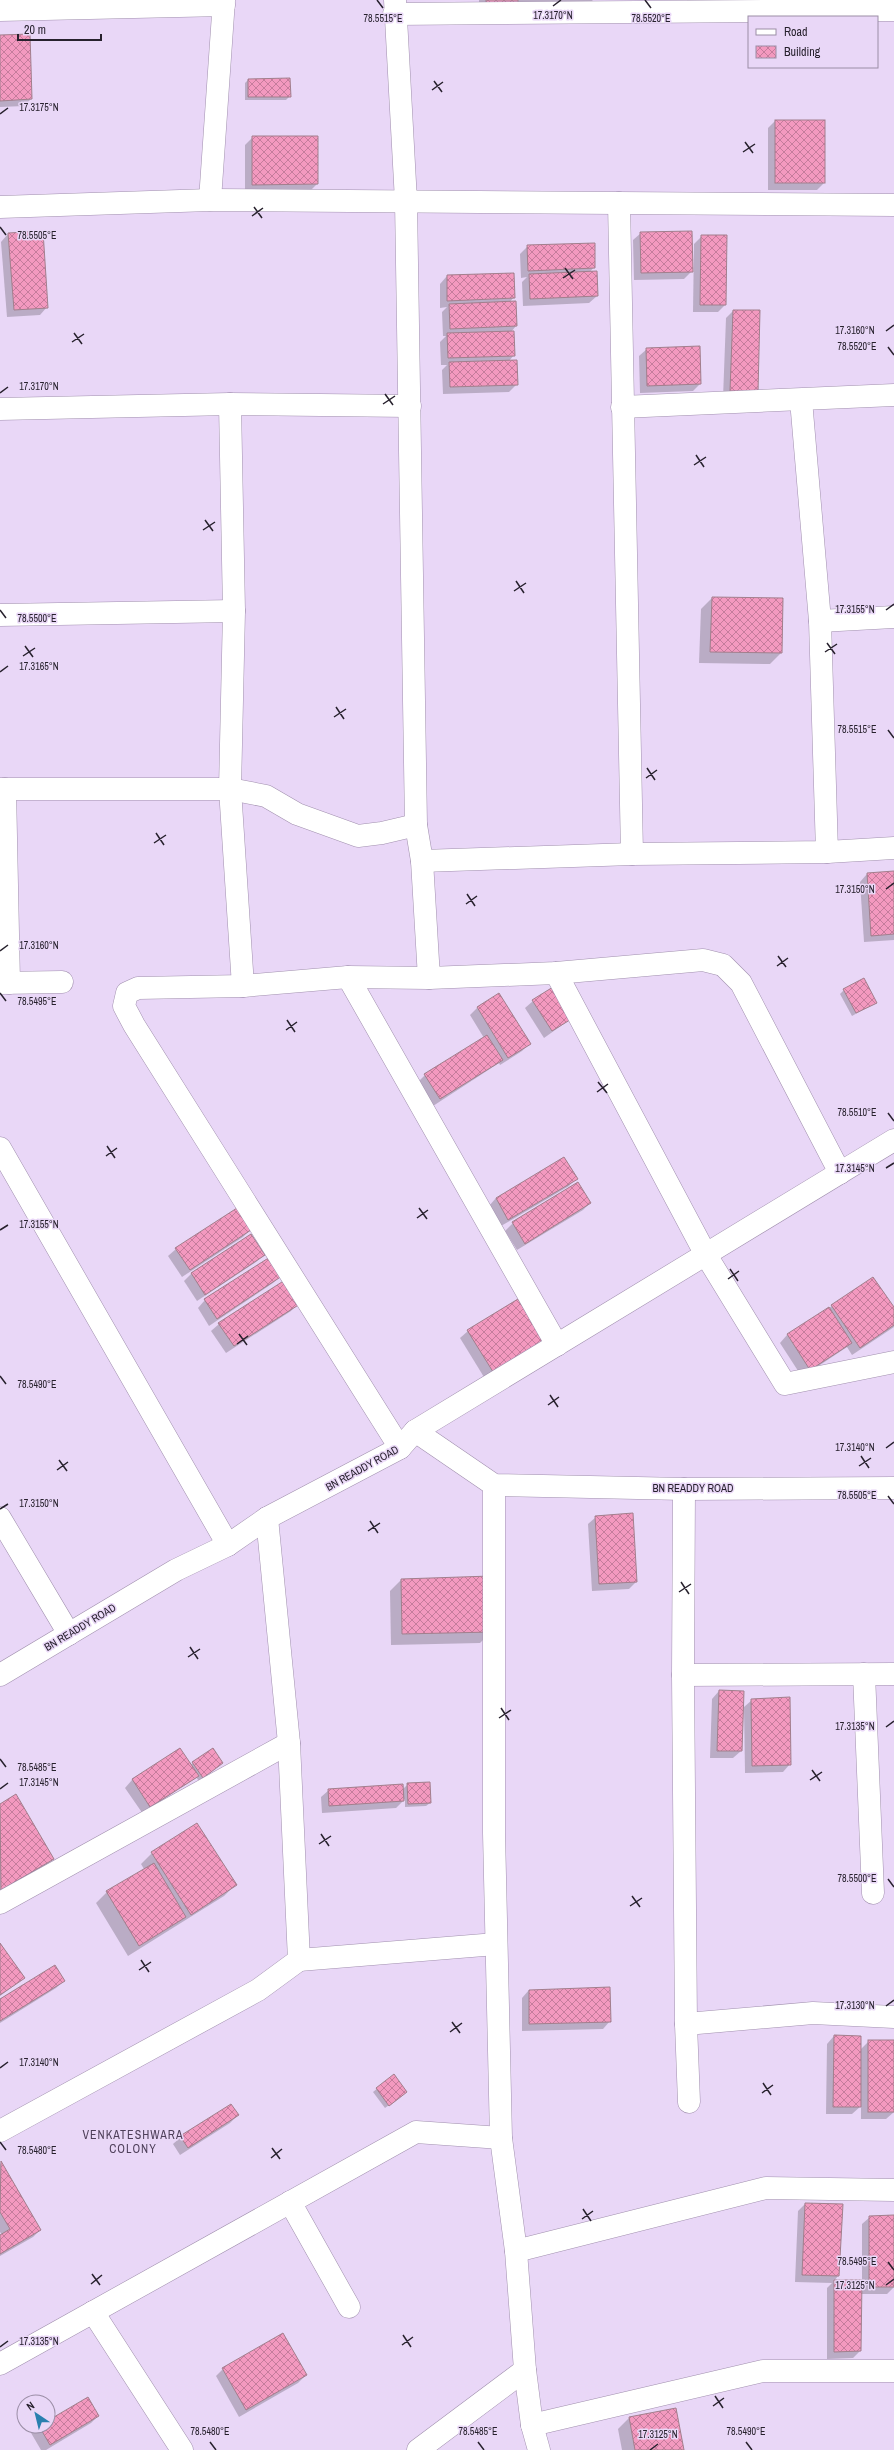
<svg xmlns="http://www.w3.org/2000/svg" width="894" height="2450" viewBox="0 0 894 2450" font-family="'Archivo Narrow',sans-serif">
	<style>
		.shadow { fill: #0003 }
		.building { fill: url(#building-cross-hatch); stroke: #a27f8d }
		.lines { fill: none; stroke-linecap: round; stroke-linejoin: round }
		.minor-casing { stroke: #a190ae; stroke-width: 23 }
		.minor { stroke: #fff; stroke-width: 22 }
		.ticks { fill: none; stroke: #27212d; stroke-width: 1.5 }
		.labels { text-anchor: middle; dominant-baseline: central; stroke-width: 3; stroke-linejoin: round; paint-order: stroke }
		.street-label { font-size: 11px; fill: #27212d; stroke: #e9d7f7 }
		.neighbourhood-label { font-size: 12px; letter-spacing: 1px; fill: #4e3f59; stroke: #e9d7f7 }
		.ticks-label { font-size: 10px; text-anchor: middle; fill: #27212d; stroke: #e9d7f7; stroke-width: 3; stroke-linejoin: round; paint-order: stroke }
	</style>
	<defs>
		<pattern id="building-cross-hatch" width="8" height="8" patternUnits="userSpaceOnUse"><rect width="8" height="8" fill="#f399bf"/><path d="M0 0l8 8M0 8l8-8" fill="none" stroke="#c57c9c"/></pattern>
	</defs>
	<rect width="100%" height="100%" fill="#e9d7f7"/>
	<!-- shadow -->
	<g class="shadow">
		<path d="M 479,0 L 593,0 L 583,9 L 479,11 Z"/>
		<path d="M 687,0 L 713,0 L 710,3 L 687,3 Z"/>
		<path d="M 0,36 L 31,99 L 24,106 L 0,107 Z"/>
		<path d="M 248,80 L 290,96 L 286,100 L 245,100 L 245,83 Z"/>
		<path d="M 775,121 L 824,183 L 817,190 L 768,190 L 768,128 Z"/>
		<path d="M 253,137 L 317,137 L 317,184 L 310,191 L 245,192 L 245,145 Z"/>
		<path d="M 42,232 L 47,307 L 40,315 L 7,317 L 1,242 L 8,234 Z"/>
		<path d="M 641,233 L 692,271 L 684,279 L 634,280 L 633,240 Z"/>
		<path d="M 702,236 L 725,305 L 718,312 L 693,312 L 694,244 Z"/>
		<path d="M 528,246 L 594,267 L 589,273 L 597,296 L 589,303 L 523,306 L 522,282 L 527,277 L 521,278 L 520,254 Z"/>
		<path d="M 447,276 L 514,297 L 509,303 L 516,326 L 511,332 L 514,355 L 509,361 L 517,384 L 509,392 L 443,394 L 442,370 L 447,365 L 441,365 L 440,342 L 446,336 L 443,336 L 442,312 L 447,307 L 440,308 L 440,284 Z"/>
		<path d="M 733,311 L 759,311 L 757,391 L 723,398 L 726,318 Z"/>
		<path d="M 647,349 L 700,384 L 693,391 L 640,393 L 639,356 Z"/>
		<path d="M 712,598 L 782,599 L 781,653 L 770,664 L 699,663 L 701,609 Z"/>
		<path d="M 894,872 L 894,940 L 864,942 L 860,882 L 867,874 Z"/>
		<path d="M 844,990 L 875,1003 L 852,1016 L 840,994 Z"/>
		<path d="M 533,1001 L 572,1018 L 544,1038 L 525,1008 Z"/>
		<path d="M 477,1008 L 529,1044 L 522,1051 L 500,1065 L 499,1063 L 433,1106 L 418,1082 L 425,1075 L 484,1038 L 470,1015 Z"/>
		<path d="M 564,1158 L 576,1178 L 569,1186 L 501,1226 L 489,1206 L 496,1198 Z"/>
		<path d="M 578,1183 L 590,1203 L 583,1210 L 517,1250 L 505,1231 L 513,1223 Z"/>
		<path d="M 250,1230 L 243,1237 L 182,1277 L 168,1256 L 176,1249 Z"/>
		<path d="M 251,1235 L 264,1255 L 256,1262 L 197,1301 L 184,1281 L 191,1274 Z"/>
		<path d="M 281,1276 L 273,1283 L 209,1326 L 198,1308 L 205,1300 Z"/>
		<path d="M 298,1303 L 291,1311 L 226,1353 L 211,1331 L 219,1324 Z"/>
		<path d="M 832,1306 L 894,1309 L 894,1327 L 852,1355 L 847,1347 L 802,1377 L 780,1343 L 787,1335 Z"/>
		<path d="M 468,1331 L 544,1344 L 487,1382 L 460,1338 Z"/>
		<path d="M 596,1517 L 636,1582 L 629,1589 L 592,1591 L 588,1524 Z"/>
		<path d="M 401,1580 L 491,1632 L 480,1643 L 391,1645 L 390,1591 Z"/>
		<path d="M 719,1691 L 741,1751 L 733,1758 L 710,1758 L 712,1699 Z"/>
		<path d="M 752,1700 L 790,1764 L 783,1772 L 745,1773 L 744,1707 Z"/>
		<path d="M 180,1749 L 190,1765 L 213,1749 L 222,1763 L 199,1781 L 196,1777 L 143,1814 L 125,1788 L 132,1780 Z"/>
		<path d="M 408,1784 L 430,1803 L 426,1806 L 405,1807 L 405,1799 L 396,1808 L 322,1813 L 321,1797 L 329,1790 L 403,1789 Z"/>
		<path d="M 15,1796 L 53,1859 L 42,1870 L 0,1895 L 0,1805 Z"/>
		<path d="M 152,1853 L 235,1885 L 224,1896 L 128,1956 L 96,1903 L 107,1892 L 144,1869 L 141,1864 Z"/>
		<path d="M 0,1944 L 24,1978 L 0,1996 Z"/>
		<path d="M 64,1981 L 56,1988 L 0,2023 L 0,2000 Z"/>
		<path d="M 529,1990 L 610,2021 L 603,2029 L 522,2031 L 522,1998 Z"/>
		<path d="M 834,2036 L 860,2050 L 869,2041 L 894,2041 L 894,2112 L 886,2119 L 861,2119 L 861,2106 L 852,2114 L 826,2114 L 827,2044 Z"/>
		<path d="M 394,2075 L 403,2095 L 385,2108 L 373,2092 Z"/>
		<path d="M 238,2115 L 230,2123 L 180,2155 L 173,2144 L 181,2137 Z"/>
		<path d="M 0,2163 L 40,2230 L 33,2237 L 0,2256 L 0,2236 L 2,2235 L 0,2232 Z"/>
		<path d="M 805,2204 L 838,2276 L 834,2281 L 862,2281 L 862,2224 L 870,2217 L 894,2216 L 894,2287 L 887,2294 L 861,2294 L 860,2351 L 853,2358 L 827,2359 L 827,2288 L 832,2283 L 795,2282 L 798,2211 Z"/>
		<path d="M 223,2369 L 306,2375 L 298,2383 L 239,2417 L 216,2376 Z"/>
		<path d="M 48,2408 L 54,2419 L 98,2416 L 91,2423 L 46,2450 L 41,2450 L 27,2426 L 48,2426 Z"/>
		<path d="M 629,2418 L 683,2450 L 622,2450 L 618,2429 Z"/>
	</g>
	<!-- building -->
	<g class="building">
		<rect x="486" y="0" width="32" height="4"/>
		<path d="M 30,34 L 32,99 L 0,101 L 0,35 Z"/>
		<path d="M 290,78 L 291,97 L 248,97 L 248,79 Z"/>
		<rect x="775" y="120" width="50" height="63"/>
		<path d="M 252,136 L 318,136 L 318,184 L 252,185 Z"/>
		<path d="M 43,231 L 48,308 L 14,310 L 8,233 Z"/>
		<path d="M 692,231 L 693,272 L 641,273 L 640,232 Z"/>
		<path d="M 701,235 L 727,235 L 726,305 L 700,305 Z"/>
		<path d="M 595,243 L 595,268 L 528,271 L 527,245 Z"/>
		<path d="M 597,271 L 598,296 L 530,299 L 529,274 Z"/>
		<path d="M 514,273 L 515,298 L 447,301 L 447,275 Z"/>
		<path d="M 516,301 L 517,326 L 450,329 L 449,304 Z"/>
		<path d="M 733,310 L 760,310 L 758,392 L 730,391 Z"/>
		<path d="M 514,331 L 515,356 L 448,358 L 447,333 Z"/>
		<path d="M 700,346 L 701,384 L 647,386 L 646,348 Z"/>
		<path d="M 517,360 L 518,385 L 450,387 L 449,362 Z"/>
		<path d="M 712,597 L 783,598 L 782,653 L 710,652 Z"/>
		<path d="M 894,871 L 894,934 L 871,936 L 867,873 Z"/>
		<path d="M 864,978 L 877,1003 L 856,1013 L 843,989 Z"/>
		<path d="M 553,987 L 573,1018 L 552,1031 L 532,1000 Z"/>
		<path d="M 499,993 L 531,1044 L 508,1058 L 477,1007 Z"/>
		<path d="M 487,1035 L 503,1060 L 440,1099 L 424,1074 Z"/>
		<path d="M 564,1157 L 578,1179 L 508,1220 L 496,1198 Z"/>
		<path d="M 578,1182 L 591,1203 L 525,1244 L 512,1222 Z"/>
		<path d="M 237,1208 L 251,1230 L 190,1270 L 175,1248 Z"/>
		<path d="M 251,1234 L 265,1255 L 205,1295 L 191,1273 Z"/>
		<path d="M 270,1257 L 282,1276 L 217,1319 L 204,1299 Z"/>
		<path d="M 873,1277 L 894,1307 L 894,1325 L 860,1348 L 831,1305 Z"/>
		<path d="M 285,1280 L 300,1304 L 234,1346 L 218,1323 Z"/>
		<path d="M 518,1299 L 545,1345 L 495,1375 L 467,1330 Z"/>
		<path d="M 829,1307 L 852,1343 L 810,1370 L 787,1334 Z"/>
		<path d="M 633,1513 L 637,1582 L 599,1584 L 595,1516 Z"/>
		<path d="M 491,1576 L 492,1632 L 402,1634 L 401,1579 Z"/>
		<path d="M 719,1690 L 744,1691 L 742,1751 L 717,1751 Z"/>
		<path d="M 790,1697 L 791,1765 L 752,1766 L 751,1699 Z"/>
		<path d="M 180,1748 L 199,1776 L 150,1807 L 132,1779 Z"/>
		<path d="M 213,1748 L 223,1763 L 203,1778 L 192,1762 Z"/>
		<path d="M 430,1782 L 431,1803 L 408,1804 L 407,1783 Z"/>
		<path d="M 403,1784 L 404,1801 L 329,1806 L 328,1789 Z"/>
		<path d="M 16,1794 L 54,1859 L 1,1890 L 0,1804 Z"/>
		<path d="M 197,1823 L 237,1885 L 191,1915 L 151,1852 Z"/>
		<path d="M 154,1863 L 186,1917 L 139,1946 L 106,1891 Z"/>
		<path d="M 0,1943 L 25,1978 L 0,1995 Z"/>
		<path d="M 55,1965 L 65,1981 L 0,2021 L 0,1999 Z"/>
		<path d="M 610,1987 L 611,2022 L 529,2024 L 529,1990 Z"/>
		<path d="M 834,2035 L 861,2036 L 861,2107 L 833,2107 Z"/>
		<rect x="868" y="2040" width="26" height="72"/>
		<path d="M 394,2074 L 407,2092 L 389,2106 L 376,2088 Z"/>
		<path d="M 231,2104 L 239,2115 L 188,2148 L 180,2136 Z"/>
		<path d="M 1,2161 L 41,2230 L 0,2254 L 0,2235 L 10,2229 L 0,2212 Z"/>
		<path d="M 805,2203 L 843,2204 L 839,2276 L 802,2275 Z"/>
		<path d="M 894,2215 L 894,2287 L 869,2287 L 869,2216 Z"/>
		<path d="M 834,2280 L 862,2280 L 861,2351 L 834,2352 Z"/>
		<path d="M 283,2333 L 307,2375 L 246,2410 L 222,2368 Z"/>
		<path d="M 88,2397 L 99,2416 L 50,2445 L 39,2426 L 48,2426 L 48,2407 L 54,2417 Z"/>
		<path d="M 676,2408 L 684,2450 L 635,2450 L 629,2417 Z"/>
	</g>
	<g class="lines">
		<!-- minor casing -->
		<g class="minor-casing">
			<g id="minor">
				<path d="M 395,0 L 406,201 L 416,825 L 422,861 L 429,978"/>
				<path d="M 0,10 L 224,5"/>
				<path d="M 394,14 L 894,10"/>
				<path d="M 210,200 L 224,0"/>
				<path d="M 619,203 L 632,854"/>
				<path d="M 0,207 L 210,200 L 894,205"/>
				<path d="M 230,404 L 234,611 L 230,789 L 243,986"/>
				<path d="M 622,407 L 894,395"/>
				<path d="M 0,409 L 230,404 L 410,406"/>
				<path d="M 0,615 L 234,611"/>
				<path d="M 820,621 L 894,617"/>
				<path d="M 0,789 L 230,789 L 266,796 L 297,814 L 358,836 L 382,833 L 416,825"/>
				<path d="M 5,789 L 9,983"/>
				<path d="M 827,852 L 894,848"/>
				<path d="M 422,861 L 632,854 L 827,852 L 820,621 L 801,400"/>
				<path d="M 556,973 L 706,1255 L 785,1384 L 894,1362"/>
				<path d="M 348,977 L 557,1345"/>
				<path d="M 0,983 L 62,982"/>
				<path d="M 0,1148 L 228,1545"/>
				<path d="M 415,1431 L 494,1485 L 684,1489 L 894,1488"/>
				<path d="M 400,1448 L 134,1025 L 124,1006 L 127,993 L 138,988 L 243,986 L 348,977 L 429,978 L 556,973 L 703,960 L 723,965 L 741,983 L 840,1173"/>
				<path d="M 494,1485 L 494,1833 L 501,2138 L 516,2251 L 525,2370 L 532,2425 L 539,2450"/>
				<path d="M 684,1489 L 683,1675 L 894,1674"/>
				<path d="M 0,1518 L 69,1634"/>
				<path d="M 864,1674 L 873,1893"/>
				<path d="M 0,1675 L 176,1570 L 228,1545 L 267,1518 L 400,1448 L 415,1431 L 894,1140"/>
				<path d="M 683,1675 L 686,2024 L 689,2102"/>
				<path d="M 0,1903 L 289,1743"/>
				<path d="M 299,1960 L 496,1944"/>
				<path d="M 686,2024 L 813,2013 L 894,2017"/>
				<path d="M 0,2131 L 258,1990 L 299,1960 L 289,1743 L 267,1518"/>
				<path d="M 290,2202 L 349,2307"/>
				<path d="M 516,2251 L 766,2188 L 894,2190"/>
				<path d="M 93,2312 L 182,2450"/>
				<path d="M 0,2364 L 416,2132 L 501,2138"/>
				<path d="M 532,2425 L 763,2371 L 894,2371"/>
				<path d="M 418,2450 L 525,2370"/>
			</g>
		</g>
		<!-- minor -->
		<use href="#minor" class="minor"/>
	</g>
	<!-- ticks -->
	<path class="ticks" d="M 377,0 L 383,8M 645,0 L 651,8M 553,6 L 561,0M 434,81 L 442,92M 432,90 L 443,82M 0,114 L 8,108M 745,142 L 753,153M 743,152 L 755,144M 254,207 L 262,218M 252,216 L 263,208M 0,227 L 6,235M 565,268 L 573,279M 563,278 L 575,270M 886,331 L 894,325M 74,333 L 82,344M 72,342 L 84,334M 888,347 L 894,355M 0,393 L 8,387M 385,394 L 393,405M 383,404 L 395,396M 696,455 L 704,467M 694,465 L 706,457M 205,520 L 213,531M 203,530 L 215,522M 516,581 L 524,593M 514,591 L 526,583M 0,610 L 6,618M 886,610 L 894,604M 827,643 L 835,654M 25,646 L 33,657M 825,652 L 837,644M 23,656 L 35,648M 0,672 L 8,666M 336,707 L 344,719M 334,717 L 346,709M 888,730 L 894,738M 647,768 L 655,780M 646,778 L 657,770M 156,833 L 164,845M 154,843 L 166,835M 886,889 L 894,883M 467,894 L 475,906M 466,904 L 477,896M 0,951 L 8,945M 778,956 L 786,967M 777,966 L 788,958M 0,993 L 6,1001M 287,1020 L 295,1032M 286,1030 L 297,1022M 598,1082 L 607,1093M 597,1092 L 608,1084M 888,1113 L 894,1121M 107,1146 L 115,1158M 106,1156 L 117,1148M 886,1168 L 894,1163M 419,1208 L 427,1219M 417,1218 L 428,1210M 0,1230 L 8,1225M 730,1269 L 738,1281M 728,1279 L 739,1271M 239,1334 L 247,1345M 237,1344 L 248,1336M 0,1376 L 6,1384M 550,1395 L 558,1407M 548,1405 L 559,1397M 886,1448 L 894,1442M 861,1456 L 869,1468M 59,1460 L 67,1471M 859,1466 L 871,1458M 57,1470 L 68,1462M 888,1496 L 894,1504M 0,1509 L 8,1504M 370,1521 L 378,1533M 368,1531 L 380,1523M 681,1582 L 689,1594M 679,1592 L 691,1584M 190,1647 L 198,1659M 188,1657 L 200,1649M 501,1708 L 509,1720M 499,1718 L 511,1710M 886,1727 L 894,1721M 0,1759 L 6,1767M 812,1770 L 820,1781M 810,1780 L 822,1772M 0,1789 L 8,1783M 321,1834 L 329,1846M 319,1844 L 331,1836M 888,1879 L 894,1887M 632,1896 L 640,1907M 630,1906 L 642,1898M 141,1960 L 149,1972M 139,1970 L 151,1962M 886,2006 L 894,2000M 452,2022 L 460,2033M 450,2032 L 462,2023M 0,2068 L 8,2062M 763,2083 L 771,2095M 762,2093 L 773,2085M 0,2142 L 6,2150M 272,2148 L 280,2159M 271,2158 L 282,2149M 583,2209 L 591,2221M 582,2219 L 593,2211M 888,2262 L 894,2270M 92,2274 L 100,2285M 91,2284 L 102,2275M 886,2285 L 894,2279M 403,2335 L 411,2347M 402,2345 L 413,2337M 0,2347 L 8,2341M 715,2396 L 723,2408M 713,2406 L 724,2398M 210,2442 L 216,2450M 478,2442 L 484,2450M 746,2442 L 752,2450M 650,2450 L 658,2444"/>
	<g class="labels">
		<!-- street labels -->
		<g class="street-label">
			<text transform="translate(362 1468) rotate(-29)">BN READDY ROAD</text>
			<text x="693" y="1488">BN READDY ROAD</text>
			<text transform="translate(80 1627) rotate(-31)">BN READDY ROAD</text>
		</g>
		<!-- neighbourhood labels -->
		<g class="neighbourhood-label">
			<text x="133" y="2135">VENKATESHWARA<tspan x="133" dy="14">COLONY</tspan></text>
		</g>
	</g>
	<g class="ticks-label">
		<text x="553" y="19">17.3170°N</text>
		<text x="383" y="22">78.5515°E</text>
		<text x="651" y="22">78.5520°E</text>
		<text x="39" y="111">17.3175°N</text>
		<text x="37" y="239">78.5505°E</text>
		<text x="855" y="334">17.3160°N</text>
		<text x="857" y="350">78.5520°E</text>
		<text x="39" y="390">17.3170°N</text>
		<text x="855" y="613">17.3155°N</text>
		<text x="37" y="622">78.5500°E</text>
		<text x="39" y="670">17.3165°N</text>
		<text x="857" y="733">78.5515°E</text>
		<text x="855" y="893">17.3150°N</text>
		<text x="39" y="949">17.3160°N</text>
		<text x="37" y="1005">78.5495°E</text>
		<text x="857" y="1116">78.5510°E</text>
		<text x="855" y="1172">17.3145°N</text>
		<text x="39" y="1228">17.3155°N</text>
		<text x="37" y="1388">78.5490°E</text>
		<text x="855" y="1451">17.3140°N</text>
		<text x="857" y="1499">78.5505°E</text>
		<text x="39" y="1507">17.3150°N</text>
		<text x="855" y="1730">17.3135°N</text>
		<text x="37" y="1771">78.5485°E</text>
		<text x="39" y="1786">17.3145°N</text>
		<text x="857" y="1882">78.5500°E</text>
		<text x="855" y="2009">17.3130°N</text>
		<text x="39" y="2066">17.3140°N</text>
		<text x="37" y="2154">78.5480°E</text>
		<text x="857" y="2265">78.5495°E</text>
		<text x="855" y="2289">17.3125°N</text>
		<text x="39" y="2345">17.3135°N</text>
		<text x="210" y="2435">78.5480°E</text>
		<text x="478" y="2435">78.5485°E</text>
		<text x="746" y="2435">78.5490°E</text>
		<text x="658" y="2438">17.3125°N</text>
	</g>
	<!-- legend -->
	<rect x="748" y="16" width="130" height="52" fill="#e9d7f7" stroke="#9b8ea6"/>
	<rect x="756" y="29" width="20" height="6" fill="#ffffff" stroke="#9b8ea6"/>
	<text x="784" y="36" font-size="12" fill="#27212d">Road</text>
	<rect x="756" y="46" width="20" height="12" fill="url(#building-cross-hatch)" stroke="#9b8ea6"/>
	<text x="784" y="56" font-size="12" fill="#27212d">Building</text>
	<!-- north arrow -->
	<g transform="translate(36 2414) rotate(325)"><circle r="19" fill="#e9d7f7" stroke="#9b8ea6"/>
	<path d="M0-3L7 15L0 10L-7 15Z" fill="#2980af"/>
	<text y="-6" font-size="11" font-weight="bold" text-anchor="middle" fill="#27212d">N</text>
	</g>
	<!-- scale -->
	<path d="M18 34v6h83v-6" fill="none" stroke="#27212d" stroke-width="2"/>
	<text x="24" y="34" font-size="12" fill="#27212d" stroke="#e9d7f7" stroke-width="3" paint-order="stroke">20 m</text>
</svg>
